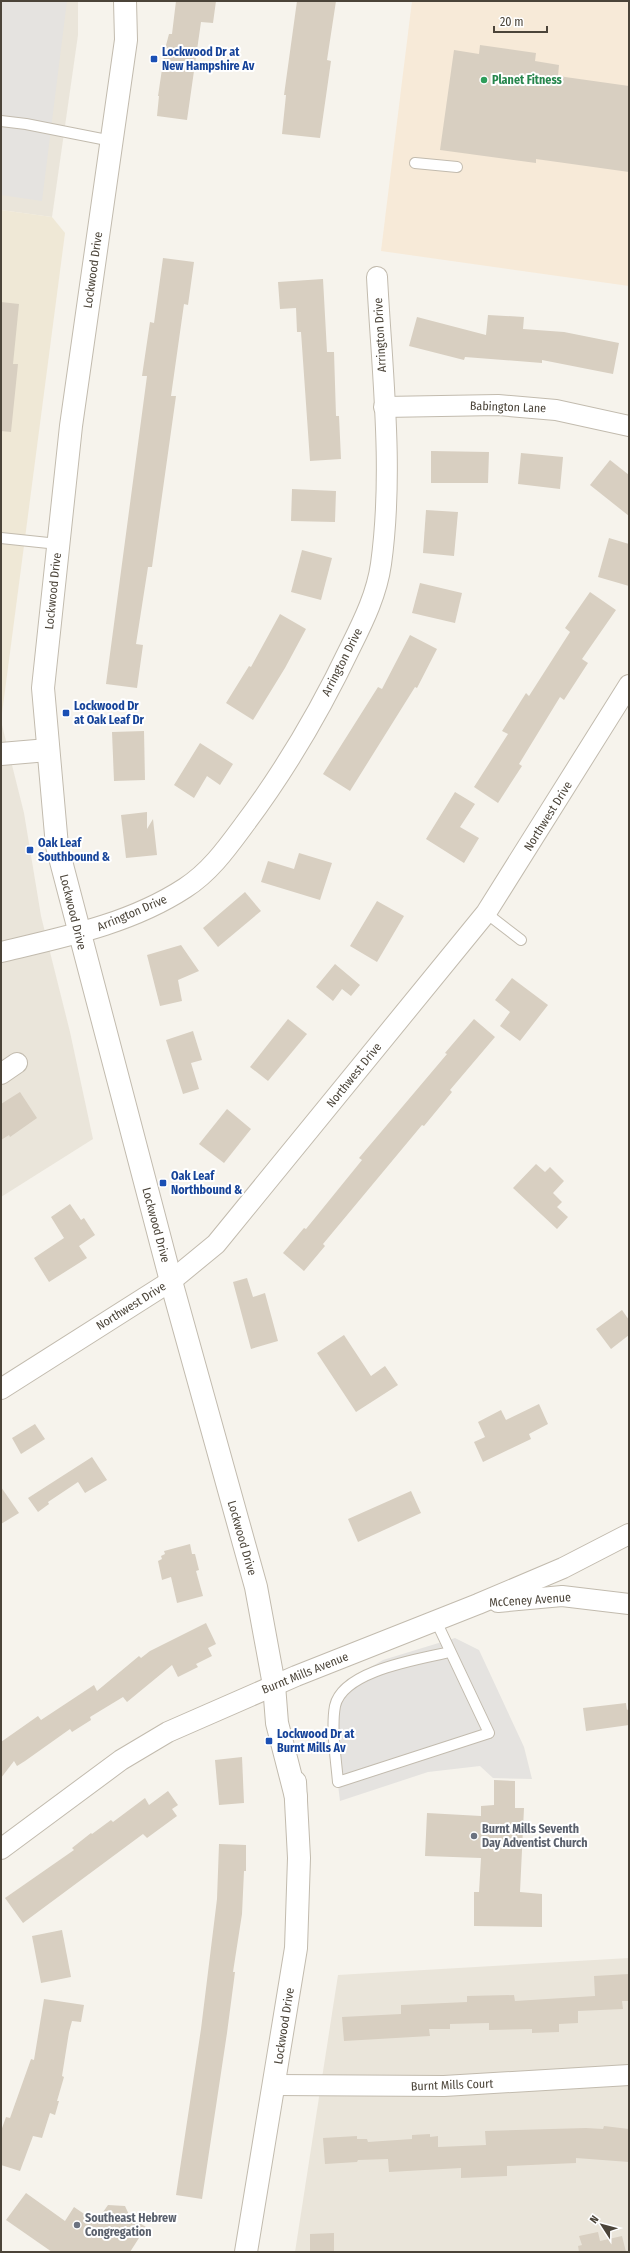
<svg xmlns="http://www.w3.org/2000/svg" width="630" height="2253" viewBox="0 0 630 2253" font-family="'Fira Sans Condensed',sans-serif">
	<style>
		.residential { fill: #eae5da }
		.commercial { fill: #f7ead8 }
		.education { fill: #efe8d6 }
		.parking { fill: #e5e3e0 }
		.building { fill: #d8cfc1 }
		.lines { fill: none; stroke-linecap: round; stroke-linejoin: round }
		.service-casing { stroke: #c2bbae; stroke-width: 12 }
		.minor-casing { stroke: #c2bbae; stroke-width: 22 }
		.tertiary-casing { stroke: #c2bbae; stroke-width: 24 }
		.service { stroke: #fff; stroke-width: 10 }
		.minor { stroke: #fff; stroke-width: 20 }
		.tertiary { stroke: #fff; stroke-width: 22 }
		.transit-dot { fill: #1a4fb4; stroke: #fff; stroke-width: 1.5 }
		.leisure-dot { fill: #2e9e5b; stroke: #fff; stroke-width: 1.5 }
		.worship-dot { fill: #6b7280; stroke: #fff; stroke-width: 1.5 }
		.labels { text-anchor: middle; dominant-baseline: central; stroke-width: 4; stroke-linejoin: round; paint-order: stroke }
		.transit-label { font-size: 12px; font-weight: bold; fill: #164399; stroke: #fff; text-anchor: start }
		.leisure-label { font-size: 12px; font-weight: bold; fill: #27864d; stroke: #fff; text-anchor: start }
		.street-label { font-size: 12px; fill: #4b4439; stroke: #fff }
		.worship-label { font-size: 12px; font-weight: bold; fill: #5b616d; stroke: #fff; text-anchor: start }
	</style>
	<rect width="100%" height="100%" fill="#f6f3ec"/>
	<!-- residential -->
	<g class="residential">
		<path d="M 1,1 L 78,1 L 78,35 L 52,217 L 1,210 Z"/>
		<path d="M 1,721 L 24,813 L 41,916 L 70,1032 L 93,1139 L 1,1197 Z"/>
		<path d="M 629,1958 L 629,2252 L 295,2252 L 338,1975 Z"/>
	</g>
	<!-- commercial -->
	<path class="commercial" d="M 412,1 L 629,1 L 629,286 L 381,251 Z"/>
	<!-- education -->
	<path class="education" d="M 1,210 L 52,217 L 65,233 L 1,721 Z"/>
	<!-- parking -->
	<g class="parking">
		<path d="M 1,1 L 67,1 L 42,201 L 1,195 Z"/>
		<path d="M 455,1638 L 479,1650 L 524,1747 L 532,1779 L 493,1778 L 480,1766 L 428,1772 L 340,1801 L 335,1760 L 335,1705 L 340,1685 L 383,1660 Z"/>
	</g>
	<!-- building -->
	<g class="building">
		<path d="M 176,1 L 216,1 L 213,23 L 201,22 L 187,120 L 157,116 L 159,96 L 158,96 L 165,49 L 169,34 L 172,34 Z"/>
		<path d="M 297,1 L 336,1 L 327,60 L 331,61 L 320,138 L 282,134 L 286,95 L 284,95 Z"/>
		<path d="M 480,45 L 536,53 L 535,61 L 559,65 L 558,76 L 629,86 L 629,172 L 536,159 L 536,163 L 440,150 L 454,50 L 479,54 Z"/>
		<path d="M 163,258 L 194,262 L 188,305 L 184,304 L 171,396 L 176,396 L 152,567 L 148,567 L 136,644 L 143,645 L 137,688 L 106,684 L 147,376 L 142,376 L 150,322 L 154,323 Z"/>
		<path d="M 323,279 L 327,352 L 334,352 L 336,416 L 339,416 L 341,459 L 310,461 L 301,332 L 297,332 L 296,308 L 280,309 L 278,282 Z"/>
		<path d="M 1,302 L 19,304 L 13,364 L 18,364 L 11,432 L 1,431 Z"/>
		<path d="M 488,315 L 524,317 L 523,329 L 564,332 L 619,343 L 613,374 L 542,360 L 542,363 L 465,357 L 464,360 L 409,346 L 417,317 L 486,335 Z"/>
		<path d="M 431,451 L 489,452 L 488,483 L 431,483 Z"/>
		<path d="M 521,453 L 563,457 L 560,489 L 518,484 Z"/>
		<path d="M 610,460 L 629,475 L 629,516 L 590,485 Z"/>
		<path d="M 292,489 L 336,491 L 335,522 L 291,521 Z"/>
		<path d="M 426,510 L 458,512 L 454,556 L 423,553 Z"/>
		<path d="M 609,538 L 629,544 L 629,586 L 598,577 Z"/>
		<path d="M 302,550 L 332,558 L 321,600 L 291,592 Z"/>
		<path d="M 420,583 L 462,593 L 455,623 L 412,613 Z"/>
		<path d="M 590,592 L 616,610 L 582,659 L 588,663 L 564,700 L 560,697 L 519,764 L 522,766 L 498,803 L 474,787 L 508,734 L 502,731 L 526,693 L 529,696 L 570,632 L 565,628 Z"/>
		<path d="M 280,614 L 306,629 L 285,668 L 253,720 L 226,703 L 249,666 L 251,667 Z"/>
		<path d="M 410,635 L 437,649 L 417,688 L 415,687 L 350,791 L 323,774 L 378,687 L 382,689 Z"/>
		<path d="M 144,731 L 145,780 L 114,781 L 112,732 Z"/>
		<path d="M 200,743 L 233,764 L 220,785 L 207,776 L 194,798 L 174,785 Z"/>
		<path d="M 455,792 L 475,804 L 460,827 L 479,838 L 464,863 L 426,839 Z"/>
		<path d="M 147,812 L 147,829 L 153,819 L 157,855 L 126,858 L 121,815 Z"/>
		<path d="M 299,853 L 332,863 L 320,900 L 261,882 L 268,861 L 294,869 Z"/>
		<path d="M 245,892 L 261,911 L 218,947 L 203,928 Z"/>
		<path d="M 377,901 L 404,916 L 377,962 L 350,946 Z"/>
		<path d="M 181,945 L 199,971 L 178,980 L 182,1001 L 160,1006 L 147,955 Z"/>
		<path d="M 335,964 L 360,985 L 351,996 L 342,989 L 333,1001 L 316,987 Z"/>
		<path d="M 512,978 L 548,1005 L 520,1041 L 500,1026 L 510,1012 L 495,1000 Z"/>
		<path d="M 288,1019 L 307,1034 L 268,1081 L 250,1067 Z"/>
		<path d="M 474,1019 L 495,1037 L 450,1090 L 452,1092 L 424,1126 L 422,1125 L 323,1244 L 325,1246 L 304,1271 L 283,1253 L 304,1228 L 306,1229 L 362,1160 L 359,1158 L 447,1054 L 445,1053 Z"/>
		<path d="M 193,1031 L 202,1060 L 191,1063 L 199,1089 L 183,1094 L 166,1040 Z"/>
		<path d="M 20,1092 L 37,1118 L 10,1137 L 9,1135 L 1,1140 L 1,1104 Z"/>
		<path d="M 227,1109 L 251,1129 L 224,1163 L 199,1144 Z"/>
		<path d="M 536,1164 L 545,1172 L 550,1167 L 564,1181 L 553,1193 L 562,1202 L 557,1207 L 568,1217 L 557,1229 L 513,1188 Z"/>
		<path d="M 70,1204 L 81,1220 L 84,1218 L 95,1235 L 79,1246 L 87,1258 L 49,1282 L 34,1258 L 64,1238 L 51,1217 Z"/>
		<path d="M 247,1278 L 253,1297 L 265,1293 L 278,1341 L 251,1349 L 233,1282 Z"/>
		<path d="M 622,1310 L 629,1320 L 629,1335 L 611,1349 L 596,1329 Z"/>
		<path d="M 344,1335 L 371,1376 L 385,1366 L 398,1385 L 356,1412 L 317,1353 Z"/>
		<path d="M 539,1404 L 548,1424 L 529,1434 L 531,1439 L 483,1462 L 474,1442 L 485,1437 L 478,1422 L 501,1410 L 506,1420 Z"/>
		<path d="M 35,1424 L 45,1439 L 21,1454 L 12,1438 Z"/>
		<path d="M 92,1457 L 107,1480 L 85,1493 L 78,1482 L 48,1502 L 49,1504 L 38,1512 L 28,1498 Z"/>
		<path d="M 1,1487 L 19,1513 L 1,1524 Z"/>
		<path d="M 411,1491 L 421,1513 L 358,1542 L 348,1519 Z"/>
		<path d="M 190,1544 L 192,1554 L 195,1554 L 199,1570 L 196,1571 L 203,1596 L 177,1603 L 171,1577 L 162,1580 L 158,1561 L 162,1559 L 161,1556 L 165,1554 L 164,1551 Z"/>
		<path d="M 206,1623 L 216,1644 L 208,1648 L 212,1656 L 196,1664 L 198,1667 L 178,1677 L 172,1665 L 127,1702 L 123,1697 L 90,1717 L 91,1720 L 72,1732 L 70,1729 L 25,1761 L 17,1766 L 14,1761 L 1,1778 L 1,1742 L 38,1716 L 41,1720 L 94,1685 L 97,1691 L 139,1656 L 141,1658 L 150,1651 Z"/>
		<path d="M 626,1703 L 627,1710 L 629,1709 L 629,1725 L 586,1731 L 583,1708 Z"/>
		<path d="M 242,1757 L 244,1803 L 219,1805 L 215,1760 Z"/>
		<path d="M 494,1780 L 515,1781 L 515,1808 L 524,1808 L 520,1892 L 542,1894 L 542,1927 L 474,1926 L 474,1892 L 479,1892 L 481,1858 L 425,1856 L 427,1813 L 481,1816 L 481,1806 L 494,1805 Z"/>
		<path d="M 168,1791 L 178,1805 L 172,1809 L 177,1816 L 147,1838 L 143,1834 L 23,1923 L 5,1898 L 74,1850 L 72,1848 L 91,1833 L 92,1834 L 111,1820 L 113,1822 L 145,1798 L 149,1805 Z"/>
		<path d="M 219,1844 L 246,1845 L 246,1871 L 244,1871 L 242,1914 L 233,1972 L 235,1972 L 227,2033 L 202,2199 L 176,2195 L 201,2029 L 217,1899 Z"/>
		<path d="M 62,1930 L 71,1977 L 41,1983 L 32,1936 Z"/>
		<path d="M 629,1974 L 629,2001 L 622,2001 L 623,2009 L 578,2011 L 578,2023 L 559,2024 L 559,2032 L 532,2033 L 532,2029 L 489,2030 L 489,2023 L 450,2024 L 450,2029 L 429,2029 L 430,2036 L 344,2041 L 342,2017 L 401,2014 L 401,2005 L 467,2002 L 467,1996 L 514,1995 L 515,2001 L 595,1996 L 594,1976 Z"/>
		<path d="M 44,1999 L 84,2005 L 81,2022 L 72,2021 L 69,2032 L 62,2076 L 64,2077 L 57,2101 L 59,2101 L 55,2115 L 50,2113 L 42,2138 L 33,2136 L 20,2171 L 1,2165 L 1,2131 L 6,2117 L 10,2118 L 31,2059 L 34,2060 Z"/>
		<path d="M 604,2126 L 629,2129 L 629,2162 L 576,2158 L 576,2163 L 507,2166 L 507,2176 L 461,2178 L 461,2168 L 389,2172 L 388,2159 L 358,2160 L 357,2162 L 325,2164 L 323,2138 L 357,2136 L 357,2139 L 367,2139 L 368,2142 L 412,2139 L 412,2135 L 430,2134 L 430,2137 L 438,2136 L 438,2147 L 486,2145 L 485,2131 L 586,2128 L 603,2129 Z"/>
		<path d="M 26,2193 L 65,2221 L 74,2207 L 96,2222 L 108,2205 L 125,2206 L 130,2217 L 146,2227 L 130,2252 L 52,2252 L 6,2220 Z"/>
		<path d="M 598,2232 L 600,2241 L 622,2236 L 626,2252 L 579,2252 L 578,2246 L 582,2245 L 579,2236 Z"/>
		<path d="M 334,2233 L 334,2252 L 310,2252 L 310,2234 Z"/>
	</g>
	<g class="lines">
		<!-- service casing -->
		<g class="service-casing">
			<g id="service">
				<path d="M 1,121 L 26,124 L 112,141"/>
				<path d="M 415,163 L 457,167"/>
				<path d="M 1,538 L 58,544"/>
				<path d="M 486,913 L 521,940"/>
				<path d="M 436,1621 L 489,1733 L 338,1782 C 336,1759 331,1728 335,1706 C 343,1670 421,1659 450,1652"/>
			</g>
		</g>
		<!-- minor casing -->
		<g class="minor-casing">
			<g id="minor">
				<path d="M 384,407 L 498,405 L 556,410 L 629,426"/>
				<path d="M 1,952 C 64,937 130,924 185,888 C 210,872 227,848 244,825 C 286,769 321,709 351,646 C 364,620 377,593 381,564 C 394,470 382,372 377,277"/>
				<path d="M 1,1074 L 17,1063"/>
				<path d="M 1,1389 L 171,1281 L 216,1244 L 486,913 L 629,685"/>
				<path d="M 498,1602 L 562,1596 L 629,1604"/>
				<path d="M 1,1849 L 121,1760 L 168,1732 L 296,1676 L 478,1604 L 563,1568 L 629,1534"/>
				<path d="M 275,2085 L 444,2086 L 629,2075"/>
			</g>
		</g>
		<!-- tertiary casing -->
		<g class="tertiary-casing">
			<g id="tertiary">
				<path d="M 125,1 L 126,40 L 71,426 L 43,688 L 57,846 L 171,1281 L 256,1587 L 274,1685 L 277,1723 L 296,1797"/>
				<path d="M 1,754 L 48,750"/>
				<path d="M 246,2252 L 296,1948 L 299,1858 L 295,1782"/>
			</g>
		</g>
		<!-- service -->
		<use href="#service" class="service"/>
		<!-- minor -->
		<use href="#minor" class="minor"/>
		<!-- tertiary -->
		<use href="#tertiary" class="tertiary"/>
	</g>
	<!-- markers -->
	<g class="transit-dot">
		<rect x="150" y="55" width="8" height="8" rx="2"/>
		<rect x="62" y="709" width="8" height="8" rx="2"/>
		<rect x="26" y="846" width="8" height="8" rx="2"/>
		<rect x="159" y="1179" width="8" height="8" rx="2"/>
		<rect x="265" y="1737" width="8" height="8" rx="2"/>
	</g>
	<circle class="leisure-dot" cx="484" cy="80" r="4"/>
	<g class="worship-dot">
		<circle cx="474" cy="1836" r="4"/>
		<circle cx="77" cy="2225" r="4"/>
	</g>
	<g class="labels">
		<!-- transit labels -->
		<g class="transit-label">
			<text x="162" y="52">Lockwood Dr at<tspan x="162" dy="14">New Hampshire Av</tspan></text>
			<text x="74" y="706">Lockwood Dr<tspan x="74" dy="14">at Oak Leaf Dr</tspan></text>
			<text x="38" y="843">Oak Leaf<tspan x="38" dy="14">Southbound &amp;</tspan></text>
			<text x="171" y="1176">Oak Leaf<tspan x="171" dy="14">Northbound &amp;</tspan></text>
			<text x="277" y="1734">Lockwood Dr at<tspan x="277" dy="14">Burnt Mills Av</tspan></text>
		</g>
		<!-- leisure labels -->
		<g class="leisure-label">
			<text x="492" y="80">Planet Fitness</text>
		</g>
		<!-- street labels -->
		<g class="street-label">
			<text transform="translate(93 270) rotate(-82)">Lockwood Drive</text>
			<text transform="translate(380 335) rotate(-93)">Arrington Drive</text>
			<text transform="translate(508 407) rotate(2)">Babington Lane</text>
			<text transform="translate(53 591) rotate(-84)">Lockwood Drive</text>
			<text transform="translate(342 662) rotate(-63)">Arrington Drive</text>
			<text transform="translate(548 816) rotate(-58)">Northwest Drive</text>
			<text transform="translate(73 912) rotate(76)">Lockwood Drive</text>
			<text transform="translate(132 913) rotate(-23)">Arrington Drive</text>
			<text transform="translate(354 1075) rotate(-51)">Northwest Drive</text>
			<text transform="translate(156 1225) rotate(75)">Lockwood Drive</text>
			<text transform="translate(131 1306) rotate(-32)">Northwest Drive</text>
			<text transform="translate(242 1538) rotate(74)">Lockwood Drive</text>
			<text transform="translate(530 1600) rotate(-4)">McCeney Avenue</text>
			<text transform="translate(305 1673) rotate(-22)">Burnt Mills Avenue</text>
			<text transform="translate(284 2026) rotate(-81)">Lockwood Drive</text>
			<text transform="translate(452 2085) rotate(-2)">Burnt Mills Court</text>
		</g>
		<!-- worship labels -->
		<g class="worship-label">
			<text x="482" y="1829">Burnt Mills Seventh<tspan x="482" dy="14">Day Adventist Church</tspan></text>
			<text x="85" y="2218">Southeast Hebrew<tspan x="85" dy="14">Congregation</tspan></text>
		</g>
	</g>
	<!-- border -->
	<rect width="630" height="2253" fill="none" stroke="#4b4439" stroke-width="4"/>
	<!-- north arrow -->
	<g transform="translate(602 2225) rotate(306)" stroke="#ffffff" stroke-width="3" paint-order="stroke">
	<path d="M0-3L7 15L0 10L-7 15Z" fill="#4b4439"/>
	<text y="-6" font-size="11" font-weight="bold" text-anchor="middle" fill="#4b4439">N</text>
	</g>
	<!-- scale -->
	<path d="M494 26v6h53v-6" fill="none" stroke="#4b4439" stroke-width="2"/>
	<text x="500" y="26" font-size="12" fill="#4b4439" stroke="#ffffff" stroke-width="3" paint-order="stroke">20 m</text>
</svg>
